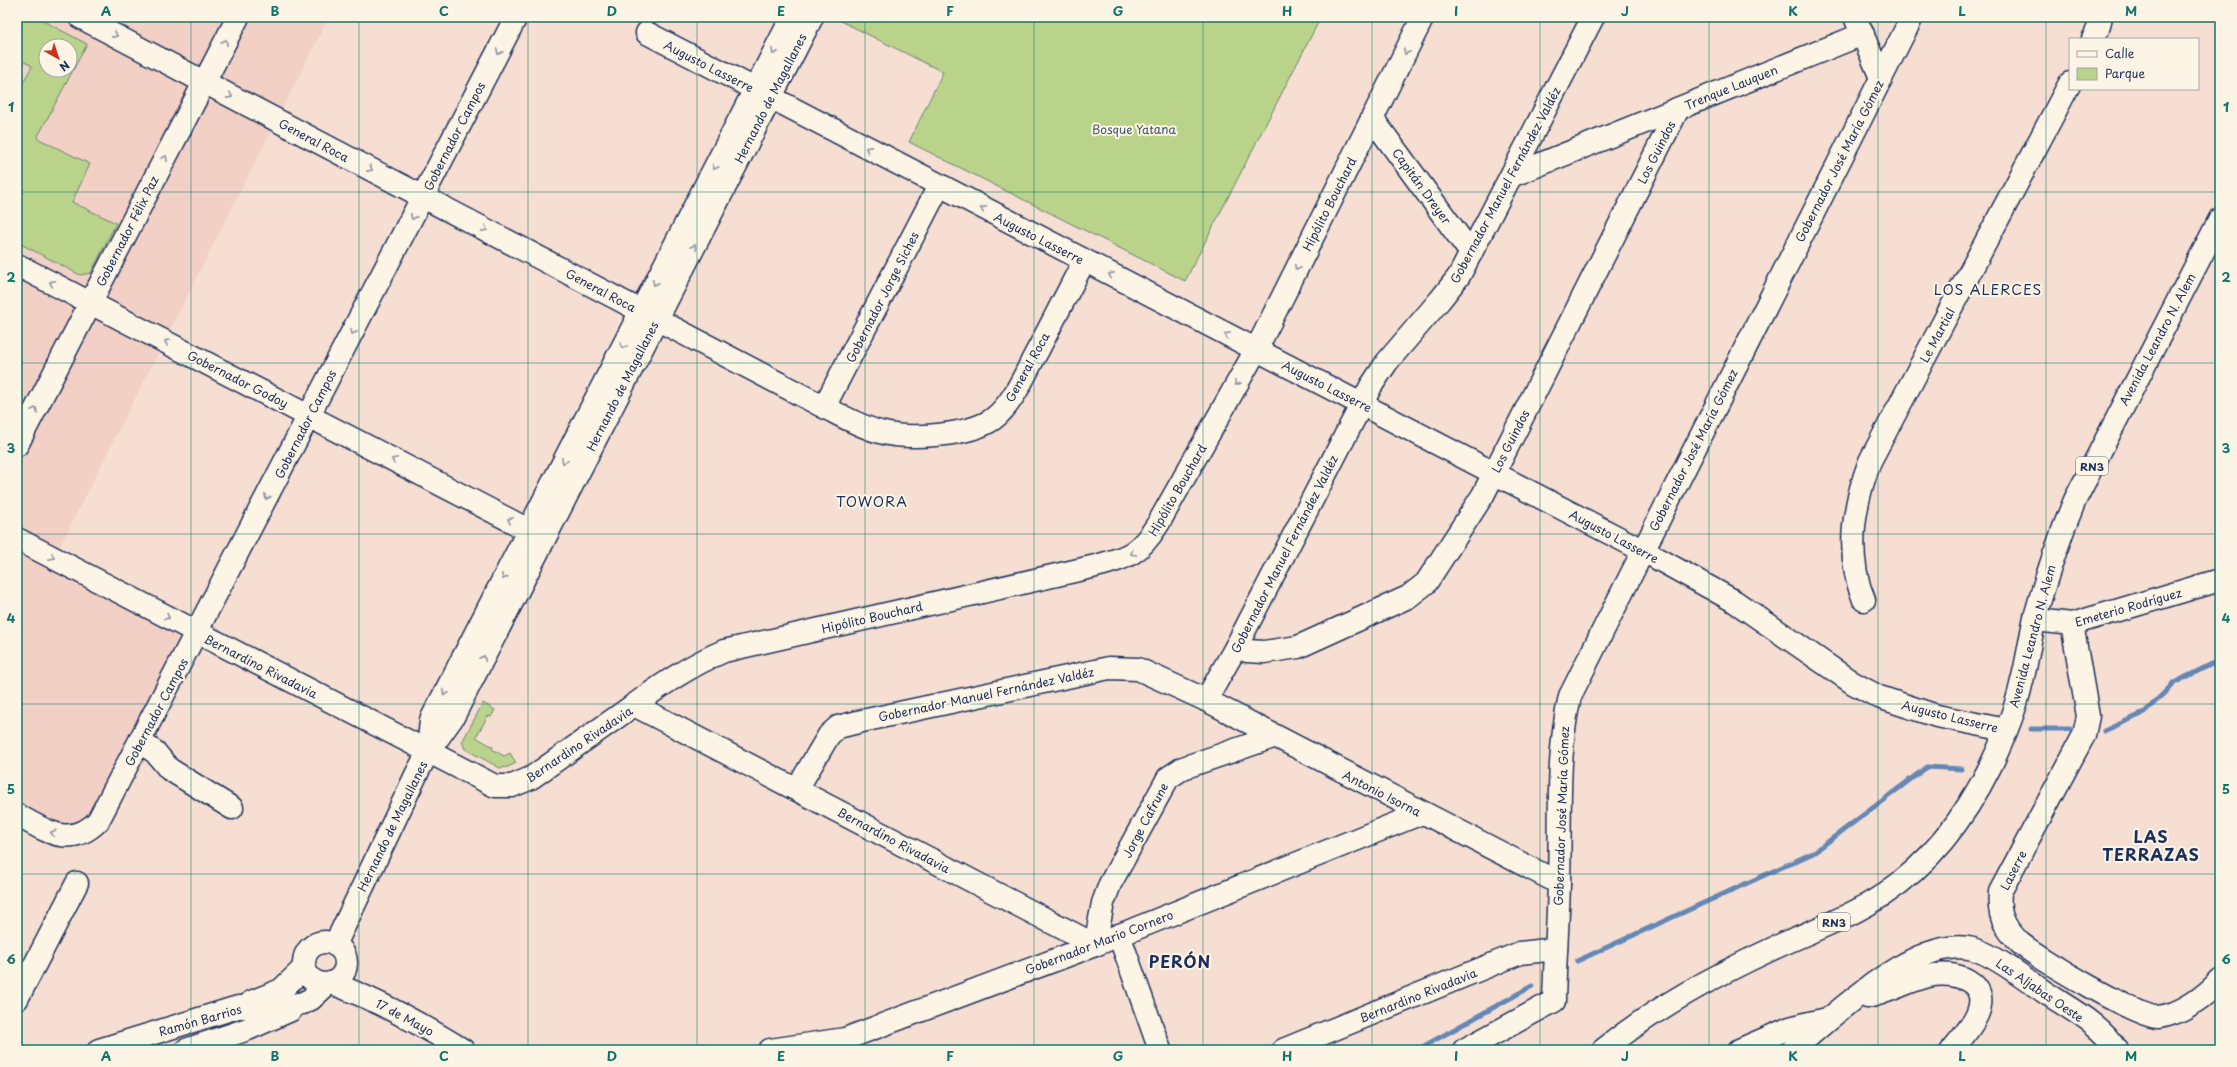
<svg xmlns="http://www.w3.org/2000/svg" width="2237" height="1067" viewBox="0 0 2237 1067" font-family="'Playpen Sans',sans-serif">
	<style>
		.built { fill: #f2d0c5; fill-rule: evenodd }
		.green { fill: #b9d38b; stroke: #6a8174; fill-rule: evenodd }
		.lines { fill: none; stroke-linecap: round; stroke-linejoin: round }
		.stream { stroke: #6587b6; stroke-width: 5 }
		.minor-casing { stroke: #1b2f5e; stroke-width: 25 }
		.major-casing { stroke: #1b2f5e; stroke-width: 25 }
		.highway-casing { stroke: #1b2f5e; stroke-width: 25 }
		.minor { stroke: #fcf5e5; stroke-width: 22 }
		.major { stroke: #fcf5e5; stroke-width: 22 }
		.highway { stroke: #fcf5e5; stroke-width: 22 }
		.oneway { stroke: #8c92a2 }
		.grid { fill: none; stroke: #0f766e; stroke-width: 1; stroke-opacity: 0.55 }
		.labels { text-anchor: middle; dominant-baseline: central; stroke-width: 4; stroke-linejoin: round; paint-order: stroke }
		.shield { fill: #fcf5e5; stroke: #5e6a86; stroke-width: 1 }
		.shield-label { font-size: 11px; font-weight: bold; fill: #1b2f5e }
		.street-label { font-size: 12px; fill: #1b2f5e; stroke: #fcf5e5 }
		.park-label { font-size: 12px; fill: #425869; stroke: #fcf5e5 }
		.quarter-label { font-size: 14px; letter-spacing: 1px; fill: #1b2f5e; stroke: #fcf5e5 }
		.district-label { font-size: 16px; font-weight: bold; letter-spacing: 1px; fill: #1b2f5e; stroke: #fcf5e5 }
		.neatline { fill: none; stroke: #0f766e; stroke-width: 1.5 }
		.grid-label { font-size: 13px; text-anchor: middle; font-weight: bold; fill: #0f766e }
	</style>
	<rect width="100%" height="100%" fill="#f6dfd2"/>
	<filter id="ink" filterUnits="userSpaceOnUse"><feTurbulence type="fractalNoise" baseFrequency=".025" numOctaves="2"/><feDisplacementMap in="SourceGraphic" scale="8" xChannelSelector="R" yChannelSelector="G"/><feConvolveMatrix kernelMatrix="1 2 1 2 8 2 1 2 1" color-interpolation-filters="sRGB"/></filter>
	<g filter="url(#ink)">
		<!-- built -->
		<path class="built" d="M 17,17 L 329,17 L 57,552 L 191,623 L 96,807 L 84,824 L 53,826 L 17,807 ZM 46,46 L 70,46 L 70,70 L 46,70 Z"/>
		<!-- green -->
		<g class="green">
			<path d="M 17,17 L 36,17 L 87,44 L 37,138 L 90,164 L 72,202 L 116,223 L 91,273 L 80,275 L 17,242 L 17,89 L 19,90 L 32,66 L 17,58 ZM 46,46 L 70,46 L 70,70 L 46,70 Z"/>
			<path d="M 833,17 L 1321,17 L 1185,281 L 909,142 L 943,72 Z"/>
			<path d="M 483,703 L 495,710 L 491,717 L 488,716 L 476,737 L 493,747 L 492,749 L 504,756 L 510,753 L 516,763 L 508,767 L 500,768 L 465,749 L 462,742 Z"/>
		</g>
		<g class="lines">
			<!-- stream -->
			<g class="stream">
				<path d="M 2031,729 L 2070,729"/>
				<path d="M 2104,731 L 2144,713 L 2174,683 L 2220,660"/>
				<path d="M 1577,961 L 1813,853 L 1927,767 L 1961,769"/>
				<path d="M 1417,1050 L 1532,986"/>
			</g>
			<!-- minor casing -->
			<g class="minor-casing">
				<g id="minor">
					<path d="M 80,17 L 824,407 C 842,416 861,427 880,432 C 907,440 969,436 993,419 C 1015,402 1026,371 1039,348 C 1054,319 1069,290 1084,261"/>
					<path d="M 1855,17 L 1881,78"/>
					<path d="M 647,33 L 1642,550 L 1734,601 L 1853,683 L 1879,697 L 1937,716 L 2006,730"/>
					<path d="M 2093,39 L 2098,29 L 2101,17"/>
					<path d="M 1372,118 L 1471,253"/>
					<path d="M 1511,176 L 1863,34"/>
					<path d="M 17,265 L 544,538"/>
					<path d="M 824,407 L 939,186"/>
					<path d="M 17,445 L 238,17"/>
					<path d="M 17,539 L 495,786 L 512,786 L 531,778 L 634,705 L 1095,945 L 1103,903 L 1110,884 L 1168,778 L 1183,768 L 1273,737"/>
					<path d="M 1864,600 C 1845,554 1853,506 1870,461 L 2070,83"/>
					<path d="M 2035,620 L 2072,624 L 2220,580"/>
					<path d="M 2072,624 L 2088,716 L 2084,735 L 2000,892 C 1999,903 1999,914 2005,924 C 2008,930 2015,938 2020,943 C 2037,957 2140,1019 2158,1017 C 2180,1015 2206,996 2220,980"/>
					<path d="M 1236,647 L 1247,651 L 1264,652 L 1298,647 L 1408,597 L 1426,583 L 1483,495 L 1678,109"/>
					<path d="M 1206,700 L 1236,647 L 1371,386 L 1387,362 L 1440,300 L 1459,276 L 1593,17"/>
					<path d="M 634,705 C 663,684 691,665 724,651 L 1096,566 C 1129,557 1139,554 1158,524 L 1256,350 L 1423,17"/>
					<path d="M 140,742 L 155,752 L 169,769 L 232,808"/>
					<path d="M 797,789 L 829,735 L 838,727 L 862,721 L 1109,668 L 1138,669 L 1206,700 L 1559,883"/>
					<path d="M 17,815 C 46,831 70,849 98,821 L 516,17"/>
					<path d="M 1119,935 L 1160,1050"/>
					<path d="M 1867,997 C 1888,993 1907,981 1928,976 C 1954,970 1992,981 1977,1015 C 1971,1028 1961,1039 1952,1050"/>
					<path d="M 17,999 L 77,883"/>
					<path d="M 251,1002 L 281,990 L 304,968"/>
					<path d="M 99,1050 L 238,1007 L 279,1007 L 303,1003 L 311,999 L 326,985"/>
					<path d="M 186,1050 L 248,1029 L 291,1010"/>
					<path d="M 770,1050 L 845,1039 L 1095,945 L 1422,813"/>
					<path d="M 1283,1050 L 1520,953 L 1556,949"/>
					<path d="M 1464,1050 L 1554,1001 C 1555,962 1558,923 1559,883 C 1561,821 1556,756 1570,696 L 1912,17"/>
					<path d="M 1739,1050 L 1790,1028 L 1826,1019"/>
					<path d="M 1793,1050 C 1833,1016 1917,934 1973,949 C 1993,954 2026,979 2043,991 C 2068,1008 2101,1024 2116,1050"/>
				</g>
			</g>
			<!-- major casing -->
			<g class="major-casing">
				<g id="major">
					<path d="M 428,752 L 431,720 L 792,17"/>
					<circle cx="325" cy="963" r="21"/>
					<path d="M 335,945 L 417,773 L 428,752 L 453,717 L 812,17"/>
					<path d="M 331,983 C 378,1000 421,1024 463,1050"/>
				</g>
			</g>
			<!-- highway casing -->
			<g class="highway-casing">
				<path id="highway" d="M 1603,1050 C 1655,1008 1712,977 1772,949 C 1810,931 1849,918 1883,895 C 1931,863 1966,816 1991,765 C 2003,740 2015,712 2021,685 C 2027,663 2030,640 2035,617 C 2046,577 2059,538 2075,500 L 2220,219"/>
			</g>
			<!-- minor -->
			<use href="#minor" class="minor"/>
			<!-- major -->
			<use href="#major" class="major"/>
			<!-- highway -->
			<use href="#highway" class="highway"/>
		</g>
		<!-- one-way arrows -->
		<defs><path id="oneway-chevron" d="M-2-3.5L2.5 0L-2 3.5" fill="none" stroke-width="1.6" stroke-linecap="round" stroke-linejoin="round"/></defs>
		<g class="oneway">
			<use href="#oneway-chevron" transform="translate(115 35) rotate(28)"/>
			<use href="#oneway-chevron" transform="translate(225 42) rotate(-62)"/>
			<use href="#oneway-chevron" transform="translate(499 52) rotate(117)"/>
			<use href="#oneway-chevron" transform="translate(774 52) rotate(117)"/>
			<use href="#oneway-chevron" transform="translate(1406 52) rotate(117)"/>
			<use href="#oneway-chevron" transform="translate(230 96) rotate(28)"/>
			<use href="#oneway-chevron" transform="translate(868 149) rotate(-152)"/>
			<use href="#oneway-chevron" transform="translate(165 158) rotate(-63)"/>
			<use href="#oneway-chevron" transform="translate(715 167) rotate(117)"/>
			<use href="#oneway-chevron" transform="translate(370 169) rotate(28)"/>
			<use href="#oneway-chevron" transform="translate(983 209) rotate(-153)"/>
			<use href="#oneway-chevron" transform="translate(413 217) rotate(117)"/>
			<use href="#oneway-chevron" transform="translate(485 229) rotate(28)"/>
			<use href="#oneway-chevron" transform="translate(694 247) rotate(-63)"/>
			<use href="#oneway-chevron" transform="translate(1297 268) rotate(117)"/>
			<use href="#oneway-chevron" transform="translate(1111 275) rotate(-153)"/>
			<use href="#oneway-chevron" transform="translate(52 283) rotate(-153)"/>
			<use href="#oneway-chevron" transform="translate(655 283) rotate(117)"/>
			<use href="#oneway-chevron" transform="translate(353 332) rotate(117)"/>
			<use href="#oneway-chevron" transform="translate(1227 335) rotate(-153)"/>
			<use href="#oneway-chevron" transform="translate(167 342) rotate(-153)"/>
			<use href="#oneway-chevron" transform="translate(623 346) rotate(117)"/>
			<use href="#oneway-chevron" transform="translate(1237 383) rotate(119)"/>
			<use href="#oneway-chevron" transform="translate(35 410) rotate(-63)"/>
			<use href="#oneway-chevron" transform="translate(394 460) rotate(-153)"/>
			<use href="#oneway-chevron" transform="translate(564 461) rotate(117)"/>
			<use href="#oneway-chevron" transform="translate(267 497) rotate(117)"/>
			<use href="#oneway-chevron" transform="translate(510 520) rotate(-153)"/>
			<use href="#oneway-chevron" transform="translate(1133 553) rotate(149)"/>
			<use href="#oneway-chevron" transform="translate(52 557) rotate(27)"/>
			<use href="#oneway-chevron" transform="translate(504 577) rotate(117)"/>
			<use href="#oneway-chevron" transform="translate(167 617) rotate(27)"/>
			<use href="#oneway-chevron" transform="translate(483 658) rotate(-63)"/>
			<use href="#oneway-chevron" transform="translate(445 693) rotate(117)"/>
			<use href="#oneway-chevron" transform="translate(53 833) rotate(-163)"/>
		</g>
	</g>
	<!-- grid -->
	<path class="grid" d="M 191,17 L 191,1050M 359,17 L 359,1050M 528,17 L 528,1050M 697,17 L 697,1050M 865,17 L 865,1050M 1034,17 L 1034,1050M 1203,17 L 1203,1050M 1372,17 L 1372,1050M 1540,17 L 1540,1050M 1709,17 L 1709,1050M 1878,17 L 1878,1050M 2046,17 L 2046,1050M 17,192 L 2220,192M 17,363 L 2220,363M 17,534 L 2220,534M 17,704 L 2220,704M 17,874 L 2220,874"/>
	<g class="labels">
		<!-- shield labels -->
		<g class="shield">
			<rect x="2076" y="457" width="32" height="18" rx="3"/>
			<rect x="1818" y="913" width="32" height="18" rx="3"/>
		</g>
		<g class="shield-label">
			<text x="2092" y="466">RN3</text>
			<text x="1834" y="922">RN3</text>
		</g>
		<!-- street labels -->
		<g class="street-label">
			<text transform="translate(709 66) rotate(27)">Augusto Lasserre</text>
			<text transform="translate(1731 87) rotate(-22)">Trenque Lauquen</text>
			<text transform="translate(770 98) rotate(-63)">Hernando de Magallanes</text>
			<text transform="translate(454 136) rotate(-63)">Gobernador Campos</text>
			<text transform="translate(314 140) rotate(28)">General Roca</text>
			<text transform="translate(1656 152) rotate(-63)">Los Guindos</text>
			<text transform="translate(1839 161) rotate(-63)">Gobernador José María Gómez</text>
			<text transform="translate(1505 185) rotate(-62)">Gobernador Manuel Fernández Valdéz</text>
			<text transform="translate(1422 186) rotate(54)">Capitán Dreyer</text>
			<text transform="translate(1329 204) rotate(-63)">Hipólito Bouchard</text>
			<text transform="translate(127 231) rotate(-63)">Gobernador Félix Paz</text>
			<text transform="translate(1039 238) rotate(27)">Augusto Lasserre</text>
			<text transform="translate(601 290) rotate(28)">General Roca</text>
			<text transform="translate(882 297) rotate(-63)">Gobernador Jorge Siches</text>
			<text transform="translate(1937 335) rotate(-62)">Le Martial</text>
			<text transform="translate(2157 339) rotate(-62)">Avenida Leandro N. Alem</text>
			<text transform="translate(1027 367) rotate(-61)">General Roca</text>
			<text transform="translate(238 379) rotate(27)">Gobernador Godoy</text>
			<text transform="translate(622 386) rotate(-63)">Hernando de Magallanes</text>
			<text transform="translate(1327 386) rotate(27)">Augusto Lasserre</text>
			<text transform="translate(305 424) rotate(-63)">Gobernador Campos</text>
			<text transform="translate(1510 441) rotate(-63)">Los Guindos</text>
			<text transform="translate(1693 450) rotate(-63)">Gobernador José María Gómez</text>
			<text transform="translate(1177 490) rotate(-60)">Hipólito Bouchard</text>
			<text transform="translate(1614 536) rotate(28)">Augusto Lasserre</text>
			<text transform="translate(1284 554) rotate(-63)">Gobernador Manuel Fernández Valdéz</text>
			<text transform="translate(2128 607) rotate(-16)">Emeterio Rodríguez</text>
			<text transform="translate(872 617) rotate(-13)">Hipólito Bouchard</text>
			<text transform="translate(2032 636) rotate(-75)">Avenida Leandro N. Alem</text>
			<text transform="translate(261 666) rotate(27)">Bernardino Rivadavia</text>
			<text transform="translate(986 694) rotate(-12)">Gobernador Manuel Fernández Valdéz</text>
			<text transform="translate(156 712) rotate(-62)">Gobernador Campos</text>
			<text transform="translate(1950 716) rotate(14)">Augusto Lasserre</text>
			<text transform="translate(579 744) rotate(-34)">Bernardino Rivadavia</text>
			<text transform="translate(1382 793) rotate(27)">Antonio Isorna</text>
			<text transform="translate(1561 816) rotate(-88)">Gobernador José María Gómez</text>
			<text transform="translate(1145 820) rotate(-62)">Jorge Cafrune</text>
			<text transform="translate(392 826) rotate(-64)">Hernando de Magallanes</text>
			<text transform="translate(894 840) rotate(28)">Bernardino Rivadavia</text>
			<text transform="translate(2013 870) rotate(-63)">Laserre</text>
			<text transform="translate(1099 942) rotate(-21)">Gobernador Mario Cornero</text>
			<text transform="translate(2040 990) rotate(34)">Las Aljabas Oeste</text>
			<text transform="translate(1418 995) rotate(-22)">Bernardino Rivadavia</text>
			<text transform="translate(405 1017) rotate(28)">17 de Mayo</text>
			<text transform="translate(200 1020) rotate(-16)">Ramón Barrios</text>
		</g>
		<!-- park labels -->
		<g class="park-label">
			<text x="1134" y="129">Bosque Yatana</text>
		</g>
		<!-- quarter labels -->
		<g class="quarter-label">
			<text x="1988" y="289">LOS ALERCES</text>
			<text x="872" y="501">TOWORA</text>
		</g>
		<!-- district labels -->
		<g class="district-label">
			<text x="2151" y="836">LAS<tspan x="2151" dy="18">TERRAZAS</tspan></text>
			<text x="1180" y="961">PERÓN</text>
		</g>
	</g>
	<!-- margin -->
	<rect width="2237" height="1067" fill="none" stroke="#fcf5e5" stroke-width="44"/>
	<!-- legend -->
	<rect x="2069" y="38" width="130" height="52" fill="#fcf5e5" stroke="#a2a6af"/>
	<rect x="2077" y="51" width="20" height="6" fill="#fcf5e5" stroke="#a2a6af"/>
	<text x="2105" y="58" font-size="12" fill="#1b2f5e">Calle</text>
	<rect x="2077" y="68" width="20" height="12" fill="#b9d38b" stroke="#a2a6af"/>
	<text x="2105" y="78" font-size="12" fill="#1b2f5e">Parque</text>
	<!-- north arrow -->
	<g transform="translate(58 58) rotate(141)"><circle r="19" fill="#fcf5e5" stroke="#a2a6af"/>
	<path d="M0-3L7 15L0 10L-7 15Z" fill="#c8321e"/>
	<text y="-6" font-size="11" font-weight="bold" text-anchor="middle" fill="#1b2f5e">N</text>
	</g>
	<rect x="22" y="22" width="2193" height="1023" class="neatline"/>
	<g class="grid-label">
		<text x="106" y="16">A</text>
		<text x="275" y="16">B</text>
		<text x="444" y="16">C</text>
		<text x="612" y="16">D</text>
		<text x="781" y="16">E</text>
		<text x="950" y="16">F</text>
		<text x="1118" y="16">G</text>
		<text x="1287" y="16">H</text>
		<text x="1456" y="16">I</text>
		<text x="1625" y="16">J</text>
		<text x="1793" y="16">K</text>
		<text x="1962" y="16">L</text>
		<text x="2131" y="16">M</text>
		<text x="11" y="112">1</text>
		<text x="2226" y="112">1</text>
		<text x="11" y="282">2</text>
		<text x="2226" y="282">2</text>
		<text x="11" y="453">3</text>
		<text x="2226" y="453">3</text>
		<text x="11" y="623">4</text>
		<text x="2226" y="623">4</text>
		<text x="11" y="794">5</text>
		<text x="2226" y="794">5</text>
		<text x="11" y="964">6</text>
		<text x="2226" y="964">6</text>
		<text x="106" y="1061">A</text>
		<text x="275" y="1061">B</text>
		<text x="444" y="1061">C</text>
		<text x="612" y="1061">D</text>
		<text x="781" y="1061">E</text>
		<text x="950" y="1061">F</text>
		<text x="1118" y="1061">G</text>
		<text x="1287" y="1061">H</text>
		<text x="1456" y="1061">I</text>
		<text x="1625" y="1061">J</text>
		<text x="1793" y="1061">K</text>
		<text x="1962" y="1061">L</text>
		<text x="2131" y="1061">M</text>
	</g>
</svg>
